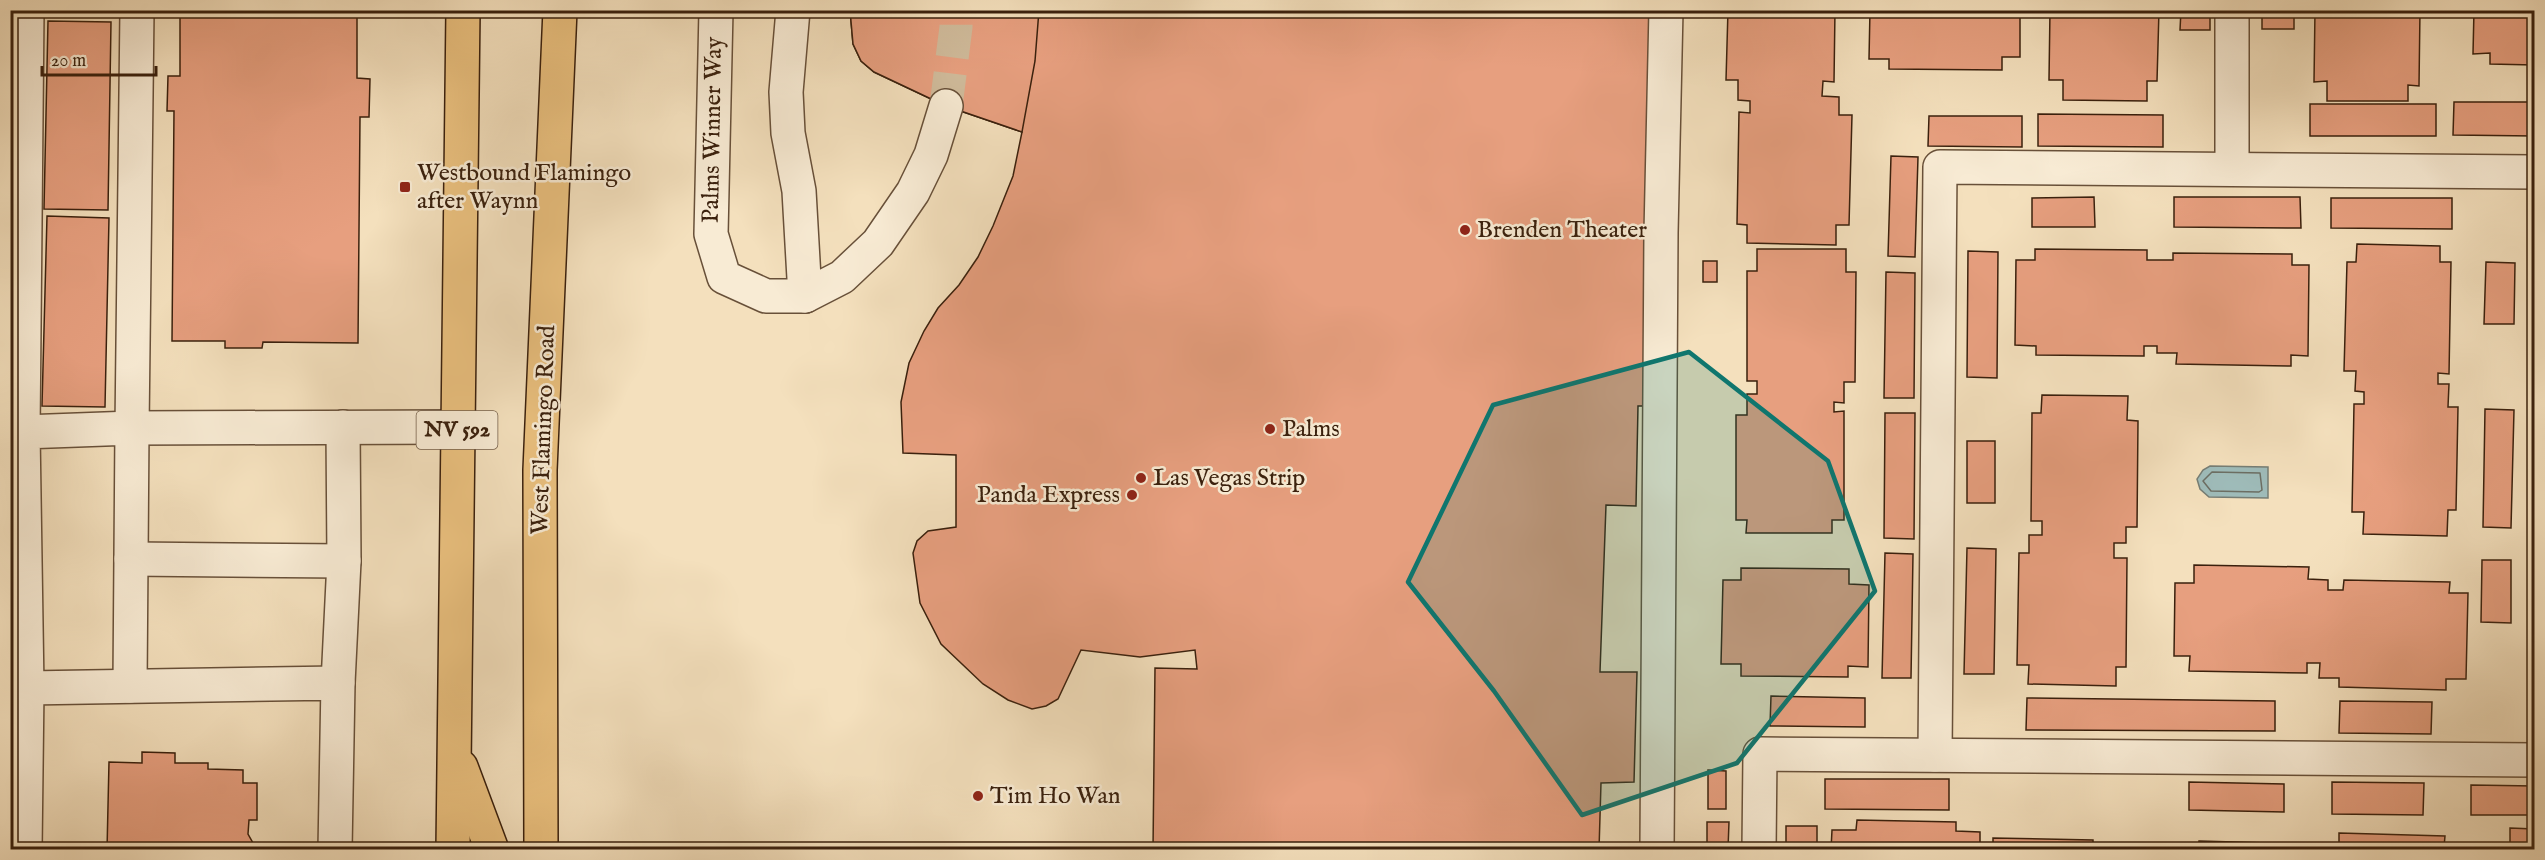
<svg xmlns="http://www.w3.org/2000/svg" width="2545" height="860" viewBox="0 0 2545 860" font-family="'IM FELL English',serif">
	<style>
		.water { fill: #9ebbb9; stroke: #767d74; stroke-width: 1.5 }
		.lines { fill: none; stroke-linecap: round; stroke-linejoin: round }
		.shore { stroke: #6c6e63; stroke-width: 1.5 }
		.building { fill: #e79f7f; stroke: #3a200d; stroke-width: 1.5 }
		.minor-tunnel { stroke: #cfba9a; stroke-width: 33; stroke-dasharray: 33 16; stroke-linecap: butt }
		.minor-casing { stroke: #685039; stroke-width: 36 }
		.major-casing { stroke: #3a200d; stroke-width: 36 }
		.minor { stroke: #f8ebd4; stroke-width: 33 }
		.major { stroke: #eac07e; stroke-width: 33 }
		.marked { fill: #0f766e; fill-opacity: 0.2; stroke: #0f766e; stroke-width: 4.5; stroke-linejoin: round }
		.poi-dot { fill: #8f2418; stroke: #f8ebd4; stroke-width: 2 }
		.labels { text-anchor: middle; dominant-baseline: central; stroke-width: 5; stroke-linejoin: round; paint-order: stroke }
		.shield { fill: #f8ebd4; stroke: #735d49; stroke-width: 1.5 }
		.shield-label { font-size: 22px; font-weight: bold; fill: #3a200d }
		.street-label { font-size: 24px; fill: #3a200d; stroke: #f8ebd4 }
		.poi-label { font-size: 24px; fill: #3a200d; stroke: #f8ebd4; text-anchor: start }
	</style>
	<rect width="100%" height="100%" fill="#f4e0bd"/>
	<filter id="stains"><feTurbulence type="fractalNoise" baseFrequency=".00333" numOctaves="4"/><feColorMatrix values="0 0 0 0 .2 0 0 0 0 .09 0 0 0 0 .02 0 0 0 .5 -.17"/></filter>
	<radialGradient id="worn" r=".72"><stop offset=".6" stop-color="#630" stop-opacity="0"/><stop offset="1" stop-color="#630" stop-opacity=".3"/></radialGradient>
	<!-- water -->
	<path class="water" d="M 2210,466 L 2268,467 L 2268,498 L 2209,497 L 2200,489 L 2197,479 L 2203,470 Z"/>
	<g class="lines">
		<!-- shore -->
		<path class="shore" d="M 2212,472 L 2260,473 L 2262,490 L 2259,492 L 2211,491 L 2203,481 Z"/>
	</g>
	<!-- building -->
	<g class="building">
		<path d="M 180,10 L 357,10 L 357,78 L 370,79 L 369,117 L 360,117 L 358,343 L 263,342 L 262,348 L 225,348 L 225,341 L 172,341 L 174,111 L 167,111 L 168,76 L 180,76 Z"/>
		<path d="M 850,10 L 1604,10 L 1651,13 L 1647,406 L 1638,406 L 1636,506 L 1606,505 L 1600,672 L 1637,672 L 1634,782 L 1601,783 L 1599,850 L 1153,850 L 1155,668 L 1197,669 L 1195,650 L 1140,657 L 1081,650 L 1058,699 L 1046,706 L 1032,709 L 1008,700 L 983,684 L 941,644 L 920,603 L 913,553 L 917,541 L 928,531 L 956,527 L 956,455 L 903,453 L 901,402 L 909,363 L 924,331 L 938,308 L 959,285 L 978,257 L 993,226 L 1013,176 L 1022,132 L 946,106 L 874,72 L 861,61 L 853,44 Z"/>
		<path d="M 850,10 L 1039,10 L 1035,61 L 1022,132 L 946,106 L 874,72 L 861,61 L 853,44 Z"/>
		<path d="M 1728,10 L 1835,10 L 1834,82 L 1823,81 L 1822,96 L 1839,97 L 1839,115 L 1852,115 L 1849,225 L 1836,225 L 1836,245 L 1747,243 L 1747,225 L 1737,224 L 1739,112 L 1750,113 L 1750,101 L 1738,100 L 1738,80 L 1726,80 Z"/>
		<path d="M 1870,10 L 2020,10 L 2020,57 L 2002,57 L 2002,70 L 1889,69 L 1889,59 L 1869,59 Z"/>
		<path d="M 2050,10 L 2159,10 L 2157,81 L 2147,81 L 2147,101 L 2063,100 L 2063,80 L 2049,80 Z"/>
		<path d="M 2181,10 L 2210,10 L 2210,30 L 2180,30 Z"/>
		<rect x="2262" y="10" width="32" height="19"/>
		<path d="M 2315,10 L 2420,10 L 2419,86 L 2408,85 L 2408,101 L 2327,101 L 2327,81 L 2314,82 Z"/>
		<path d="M 2474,10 L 2534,10 L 2534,65 L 2490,64 L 2490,53 L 2473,54 Z"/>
		<path d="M 48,21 L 111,22 L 108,210 L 44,209 Z"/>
		<path d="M 2454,102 L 2534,102 L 2534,136 L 2453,135 Z"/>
		<rect x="2310" y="104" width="126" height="32"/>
		<path d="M 2038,114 L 2163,115 L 2163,147 L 2038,146 Z"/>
		<path d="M 1929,116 L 2022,116 L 2022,147 L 1928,146 Z"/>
		<path d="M 1891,156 L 1918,157 L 1915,257 L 1888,256 Z"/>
		<path d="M 2094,197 L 2095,227 L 2032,227 L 2032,198 Z"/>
		<path d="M 2174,197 L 2300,197 L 2301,228 L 2174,227 Z"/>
		<path d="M 2331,198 L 2452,198 L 2452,229 L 2331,228 Z"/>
		<path d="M 47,216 L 109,218 L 105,407 L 42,406 Z"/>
		<path d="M 2357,244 L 2440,246 L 2440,262 L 2451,262 L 2449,374 L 2438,373 L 2438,384 L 2449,384 L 2448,407 L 2458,407 L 2456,510 L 2448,510 L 2447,536 L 2363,534 L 2364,512 L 2352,512 L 2354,404 L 2364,404 L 2364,392 L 2355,391 L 2356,371 L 2344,371 L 2347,262 L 2356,262 Z"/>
		<path d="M 1757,249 L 1846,249 L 1846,272 L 1856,272 L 1855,382 L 1844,382 L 1844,403 L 1834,402 L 1834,412 L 1844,411 L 1844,520 L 1832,520 L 1832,533 L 1746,533 L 1747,520 L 1736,520 L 1736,415 L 1747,415 L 1747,394 L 1757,394 L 1757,381 L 1747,381 L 1747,271 L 1757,271 Z"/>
		<path d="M 2035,249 L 2147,250 L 2147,260 L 2173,260 L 2173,253 L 2292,254 L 2292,265 L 2309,265 L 2308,356 L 2291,355 L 2291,366 L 2176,364 L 2177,353 L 2157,353 L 2157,346 L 2144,346 L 2144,356 L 2036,355 L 2036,346 L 2015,345 L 2016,260 L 2035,260 Z"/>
		<path d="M 1968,251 L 1998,252 L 1997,378 L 1967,377 Z"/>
		<rect x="1703" y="261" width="14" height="21"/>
		<path d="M 2486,262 L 2515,263 L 2514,324 L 2484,324 Z"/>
		<path d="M 1886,272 L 1915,273 L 1914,398 L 1884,398 Z"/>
		<path d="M 2042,395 L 2128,396 L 2127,420 L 2138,421 L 2137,527 L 2126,527 L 2126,543 L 2114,543 L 2114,558 L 2127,558 L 2126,667 L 2116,667 L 2116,686 L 2028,684 L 2029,665 L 2017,665 L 2019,553 L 2029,553 L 2029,535 L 2042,535 L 2042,521 L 2031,521 L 2032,413 L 2041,413 Z"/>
		<path d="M 2485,409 L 2514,410 L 2511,528 L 2483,527 Z"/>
		<path d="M 1885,413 L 1915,413 L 1914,539 L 1884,538 Z"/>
		<rect x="1967" y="441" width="28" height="62"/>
		<path d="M 1967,548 L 1996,549 L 1994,674 L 1964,674 Z"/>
		<path d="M 1885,553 L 1913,554 L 1911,678 L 1882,678 Z"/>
		<path d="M 2482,560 L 2511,560 L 2511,623 L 2481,622 Z"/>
		<path d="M 2194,565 L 2309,567 L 2308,579 L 2328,580 L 2328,590 L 2343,590 L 2344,580 L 2450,582 L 2449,593 L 2468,593 L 2466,679 L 2446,679 L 2446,690 L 2339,687 L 2339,678 L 2319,678 L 2320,663 L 2307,663 L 2307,673 L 2189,671 L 2190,656 L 2174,656 L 2175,583 L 2194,583 Z"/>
		<path d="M 1741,568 L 1849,569 L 1849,584 L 1869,585 L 1868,667 L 1848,666 L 1848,677 L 1741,676 L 1741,664 L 1721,664 L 1723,580 L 1741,580 Z"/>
		<path d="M 1771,696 L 1865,698 L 1865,727 L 1770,726 Z"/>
		<path d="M 2027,698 L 2275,701 L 2275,731 L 2026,730 Z"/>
		<path d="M 2340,701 L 2432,702 L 2431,734 L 2339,733 Z"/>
		<path d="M 142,752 L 175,753 L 175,763 L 208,763 L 208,769 L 243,770 L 243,783 L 257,783 L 257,820 L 249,820 L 248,834 L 257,850 L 107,850 L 109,762 L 142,763 Z"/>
		<path d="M 1708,770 L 1726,771 L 1726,809 L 1708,809 Z"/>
		<path d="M 1825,779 L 1949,779 L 1949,810 L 1825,809 Z"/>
		<path d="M 2189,782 L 2284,784 L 2284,812 L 2189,810 Z"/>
		<path d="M 2332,782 L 2424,783 L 2423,815 L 2332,814 Z"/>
		<path d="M 2471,785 L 2534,786 L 2534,815 L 2471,815 Z"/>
		<path d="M 1857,820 L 1956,822 L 1956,831 L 1980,832 L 1980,847 L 1993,847 L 1993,838 L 2093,840 L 2093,849 L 2118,850 L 1831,850 L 1832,830 L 1856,830 Z"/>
		<path d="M 1707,822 L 1729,822 L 1728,849 L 1707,848 Z"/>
		<rect x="1786" y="826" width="31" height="24"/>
		<path d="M 2510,828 L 2534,829 L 2534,850 L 2510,850 Z"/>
		<path d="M 2339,833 L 2445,836 L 2444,847 L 2470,847 L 2470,850 L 2316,850 L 2316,845 L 2339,846 Z"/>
		<path d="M 2199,841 L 2304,844 L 2303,850 L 2198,850 Z"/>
	</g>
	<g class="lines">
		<!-- minor-tunnel -->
		<path class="minor-tunnel" d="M 946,106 L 956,27 L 956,10"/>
		<!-- minor casing -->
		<g class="minor-casing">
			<g id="minor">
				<path d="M 137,10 L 132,428 L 458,427"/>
				<path d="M 716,10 L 711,234 L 724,277 L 766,296 L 805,296 L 842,277 L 878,243 L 913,192 L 931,155 L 946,106"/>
				<path d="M 793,10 L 786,92 L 788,133 L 799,191 L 805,296"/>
				<path d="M 2232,169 L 2232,10"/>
				<path d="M 23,432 L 27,10"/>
				<path d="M 131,559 L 344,561"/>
				<path d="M 338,683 L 344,561 L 343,427"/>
				<path d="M 27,688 L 23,432 L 132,428 L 130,686"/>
				<path d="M 1935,755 L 1940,167 L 2534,172"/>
				<path d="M 25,850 L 27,688 L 338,683 L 335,850"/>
				<path d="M 1657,850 L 1661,233 L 1666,10"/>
				<path d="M 1759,850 L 1760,754 L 2534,760"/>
			</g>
		</g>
		<!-- major casing -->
		<g class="major-casing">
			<g id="major">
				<path d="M 461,767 L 492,850"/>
				<path d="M 453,850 L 463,10"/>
				<path d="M 541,850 L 540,470 L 560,10"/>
			</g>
		</g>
		<!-- minor -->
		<use href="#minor" class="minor"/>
		<!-- major -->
		<use href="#major" class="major"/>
	</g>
	<!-- marked area -->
	<path class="marked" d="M 1689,352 L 1828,461 L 1875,591 L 1737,763 L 1582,815 L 1494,691 L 1408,582 L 1493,405 Z"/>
	<!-- markers -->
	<g class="poi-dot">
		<rect x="399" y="181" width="12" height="12" rx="3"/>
		<circle cx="1465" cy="230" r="6"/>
		<circle cx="1270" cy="429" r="6"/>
		<circle cx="1141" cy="478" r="6"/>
		<circle cx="1132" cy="495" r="6"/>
		<circle cx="978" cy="796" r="6"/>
	</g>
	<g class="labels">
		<!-- shield labels -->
		<rect class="shield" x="416.5" y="411" width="81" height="38" rx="4.5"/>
		<g class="shield-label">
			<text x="457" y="430">NV 592</text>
		</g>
		<!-- street labels -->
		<g class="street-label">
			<text transform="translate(713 130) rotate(-89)">Palms Winner Way</text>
			<text transform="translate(544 430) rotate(-88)">West Flamingo Road</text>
		</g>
		<!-- poi labels -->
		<g class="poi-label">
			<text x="417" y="173">Westbound Flamingo<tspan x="417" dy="28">after Waynn</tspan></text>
			<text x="1477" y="230">Brenden Theater</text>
			<text x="1282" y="429">Palms</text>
			<text x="1153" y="478">Las Vegas Strip</text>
			<text x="1120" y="495" text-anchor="end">Panda Express</text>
			<text x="990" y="796">Tim Ho Wan</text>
		</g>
	</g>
	<!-- margin -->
	<rect width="2545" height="860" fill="none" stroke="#f4e0bd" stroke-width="36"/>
	<rect x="12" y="12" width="2521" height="836" fill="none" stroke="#3a200d" stroke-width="3"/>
	<rect x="18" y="18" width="2509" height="824" fill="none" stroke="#3a200d" stroke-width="1.5"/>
	<!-- scale -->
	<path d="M42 66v9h114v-9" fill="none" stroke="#3a200d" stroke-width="3"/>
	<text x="51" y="66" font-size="18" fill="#3a200d" stroke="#f8ebd4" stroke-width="4.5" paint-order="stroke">20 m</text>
	<rect width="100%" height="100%" filter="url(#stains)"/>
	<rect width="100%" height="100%" fill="url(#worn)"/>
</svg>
